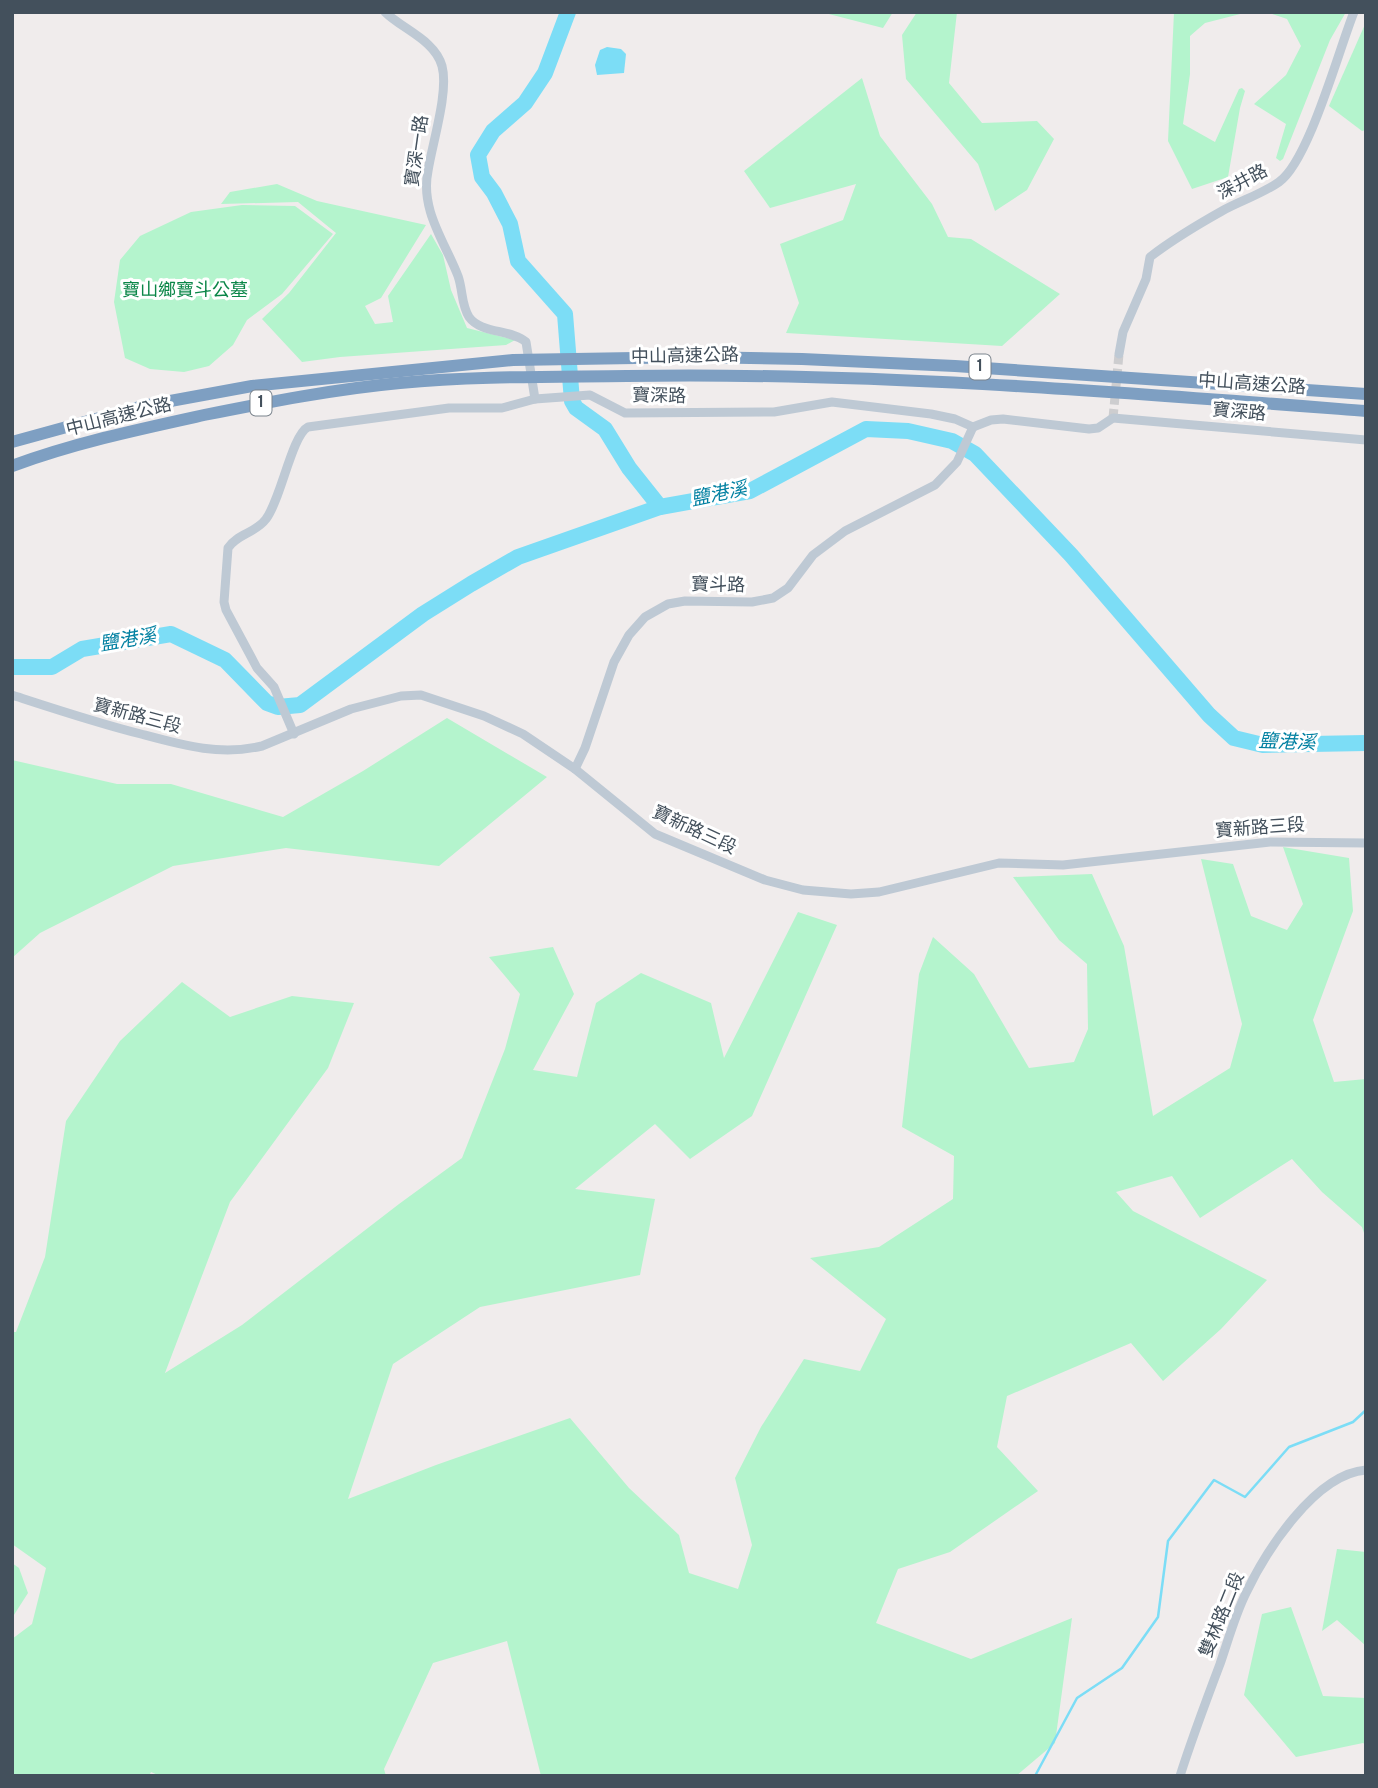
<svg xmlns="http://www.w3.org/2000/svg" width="1378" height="1788" viewBox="0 0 1378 1788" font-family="Overpass,'Noto Sans TC',sans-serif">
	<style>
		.green { fill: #b4f4cd }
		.water { fill: #7cddf6 }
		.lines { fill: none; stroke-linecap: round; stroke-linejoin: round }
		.stream { stroke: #7cddf6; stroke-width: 2.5 }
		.river { stroke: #7cddf6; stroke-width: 16 }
		.minor-tunnel { stroke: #cdcdcf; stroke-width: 9; stroke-dasharray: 9 4.5; stroke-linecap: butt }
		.minor { stroke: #bec9d4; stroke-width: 9 }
		.highway { stroke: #7e9fc2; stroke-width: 12 }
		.labels { text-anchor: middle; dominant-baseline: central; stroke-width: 6; stroke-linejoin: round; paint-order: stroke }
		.shield { fill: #fff; stroke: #7b848d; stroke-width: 2 }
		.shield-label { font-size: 16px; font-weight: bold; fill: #43505c }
		.street-label { font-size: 18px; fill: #43505c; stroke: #fff }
		.park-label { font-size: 18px; fill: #0b8648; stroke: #fff }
		.water-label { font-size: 19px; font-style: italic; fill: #0281a2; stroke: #fff }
	</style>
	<rect width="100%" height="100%" fill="#f0ecec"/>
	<!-- green -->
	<g class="green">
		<path d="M 821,12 L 893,12 L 883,28 Z"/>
		<path d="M 917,12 L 957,12 L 949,83 L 982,123 L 1037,121 L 1054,139 L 1027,190 L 995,211 L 978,164 L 906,79 L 902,35 Z"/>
		<path d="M 1174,12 L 1248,12 L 1205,23 L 1190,36 L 1190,74 L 1183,124 L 1215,142 L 1239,89 L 1242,88 L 1245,91 L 1240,108 L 1228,177 L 1192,189 L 1168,141 Z"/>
		<path d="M 1266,12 L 1346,12 L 1330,40 L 1283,159 L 1280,161 L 1276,158 L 1286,124 L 1254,104 L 1286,75 L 1301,46 L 1287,19 Z"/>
		<path d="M 1366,22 L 1366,130 L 1362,131 L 1329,106 Z"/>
		<path d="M 862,78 L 880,136 L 932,204 L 948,237 L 971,239 L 1060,294 L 1002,346 L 786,333 L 799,303 L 780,244 L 843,220 L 856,184 L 770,208 L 744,171 Z"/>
		<path d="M 277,184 L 317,201 L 426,225 L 381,298 L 365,306 L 375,324 L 393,322 L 388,296 L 431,234 L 443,255 L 451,290 L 467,328 L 515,340 L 506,345 L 340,357 L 302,362 L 262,319 L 289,293 L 336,233 L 298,202 L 221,204 L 230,192 Z"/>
		<path d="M 242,205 L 295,206 L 333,234 L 282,294 L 247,320 L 233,345 L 209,366 L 184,372 L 150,369 L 125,358 L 114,302 L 120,260 L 140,236 L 191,212 Z"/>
		<path d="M 447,718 L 547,777 L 439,866 L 286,848 L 173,866 L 40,933 L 12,958 L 12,760 L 117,784 L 171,784 L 283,817 L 363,771 Z"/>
		<path d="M 1283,847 L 1349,858 L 1353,911 L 1313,1020 L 1334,1082 L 1366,1079 L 1366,1239 L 1362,1227 L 1322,1192 L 1292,1159 L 1200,1218 L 1172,1176 L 1116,1192 L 1133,1211 L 1267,1280 L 1221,1329 L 1163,1381 L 1131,1343 L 1007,1396 L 997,1447 L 1038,1491 L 950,1552 L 898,1569 L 876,1623 L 971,1659 L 1072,1618 L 1055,1743 L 1016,1776 L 541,1776 L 507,1641 L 433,1663 L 384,1769 L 386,1776 L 160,1776 L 151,1772 L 149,1776 L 12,1776 L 12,1639 L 32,1624 L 46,1568 L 12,1544 L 12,1332 L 16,1332 L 45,1257 L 66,1121 L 120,1041 L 182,982 L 230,1017 L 292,996 L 354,1003 L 328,1068 L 230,1202 L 165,1373 L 242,1325 L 399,1204 L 462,1158 L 505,1049 L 520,994 L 489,957 L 553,947 L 574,994 L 533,1070 L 577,1077 L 596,1003 L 641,973 L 711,1003 L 724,1058 L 798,912 L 837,925 L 752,1116 L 690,1159 L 655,1124 L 575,1189 L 655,1199 L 640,1275 L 480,1307 L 393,1364 L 348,1499 L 436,1465 L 570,1418 L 629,1488 L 679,1535 L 689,1573 L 738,1589 L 752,1545 L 735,1478 L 761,1427 L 804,1359 L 860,1371 L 886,1319 L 810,1258 L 879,1247 L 953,1199 L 954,1156 L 902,1127 L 919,974 L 933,937 L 974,974 L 1029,1068 L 1074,1062 L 1088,1029 L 1087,964 L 1059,940 L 1013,877 L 1092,874 L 1124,946 L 1153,1116 L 1230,1068 L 1242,1024 L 1201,859 L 1233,864 L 1251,916 L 1287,930 L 1303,904 Z"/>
		<path d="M 1337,1549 L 1366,1552 L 1366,1646 L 1337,1620 L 1322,1631 Z"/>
		<path d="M 12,1563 L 19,1568 L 28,1593 L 12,1618 Z"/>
		<path d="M 1291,1607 L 1323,1696 L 1366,1698 L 1366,1745 L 1363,1743 L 1296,1757 L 1244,1695 L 1262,1614 Z"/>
	</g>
	<!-- water -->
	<path class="water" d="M 607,47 L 621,49 L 626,54 L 624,73 L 597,75 L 595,65 L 600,50 Z"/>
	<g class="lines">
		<!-- stream -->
		<path class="stream" d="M 1035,1776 L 1077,1698 L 1122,1668 L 1158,1617 L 1168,1541 L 1214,1480 L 1245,1497 L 1289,1447 L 1353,1422 L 1366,1410"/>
		<!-- river -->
		<g class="river">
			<path d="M 568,12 L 545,73 L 525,103 L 493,131 L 478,155 L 482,177 L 494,193 L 510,224 L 518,261 L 565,314 L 572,401 L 576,408 L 605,429 L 629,468 L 660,507"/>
			<path d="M 12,667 L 52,667 L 82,649 L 171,634 L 225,660 L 267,703 L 278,707 L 300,705 L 423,614 L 471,584 L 518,557 L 660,507 L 750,491 L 866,429 L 908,431 L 952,441 L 975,454 L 1071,555 L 1209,715 L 1234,738 L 1263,745 L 1366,743"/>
		</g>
		<!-- minor-tunnel -->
		<path class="minor-tunnel" d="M 1113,418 L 1119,354"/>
		<!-- minor -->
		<g class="minor">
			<path d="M 385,12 C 402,29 435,40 442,66 C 449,92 432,144 428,171 C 420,210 445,242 458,276 C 463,290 461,304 469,317 C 481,334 511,329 526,342 L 535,399"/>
			<path d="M 1119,354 L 1123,332 L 1146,279 L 1150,257 C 1172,240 1197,225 1222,211 C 1240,201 1262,194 1279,182 C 1309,161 1339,49 1354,12"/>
			<path d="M 973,427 L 991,420 L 1003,419 L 1089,429 L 1098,428 L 1113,418 L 1366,440"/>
			<path d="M 12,695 C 55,709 97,723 141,734 C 182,745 220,756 262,746 L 351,709 L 401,696 L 421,695 L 484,716 L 523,734 L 575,769 L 655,834 L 765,880 L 803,890 L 851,894 L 879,892 L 999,863 L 1063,865 L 1270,842 L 1366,843"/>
			<path d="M 294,734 L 274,687 L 257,668 L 226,610 L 224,602 L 228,548 C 237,534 256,533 266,519 C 281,499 292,435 308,427 L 449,408 L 502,408 L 535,399 L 590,395 L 625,413 L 774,412 L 832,402 L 931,414 L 955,419 L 973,427"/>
			<path d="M 575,769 L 585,748 L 614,662 L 629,635 L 645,617 L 668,604 L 685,601 L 752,602 L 773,598 L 788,588 L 813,555 L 845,531 L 935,485 L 957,462 L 973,427"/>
			<path d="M 1180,1776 C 1192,1738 1206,1701 1220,1664 C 1228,1641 1235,1615 1246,1593 C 1266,1551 1315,1474 1366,1470"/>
		</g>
		<!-- highway -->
		<g class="highway">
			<path d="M 12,442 L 143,406 L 252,386 L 513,360 L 696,357 L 802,359 L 955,366 L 1366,394"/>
			<path d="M 12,466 C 74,443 140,429 204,415 C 269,402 335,389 400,383 C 475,376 551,377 627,376 C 873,372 1120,392 1366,411"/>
		</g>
	</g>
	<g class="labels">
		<!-- shield labels -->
		<g class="shield">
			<rect x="969.5" y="354.5" width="21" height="25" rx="5"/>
			<rect x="250.5" y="390.5" width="21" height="25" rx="5"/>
		</g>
		<g class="shield-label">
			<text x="980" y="367">1</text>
			<text x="261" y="403">1</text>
		</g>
		<!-- street labels -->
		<g class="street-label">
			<text transform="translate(418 151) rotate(-82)">寶深一路</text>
			<text transform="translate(1243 183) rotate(-28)">深井路</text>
			<text transform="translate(685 357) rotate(-1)">中山高速公路</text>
			<text transform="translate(1252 385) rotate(4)">中山高速公路</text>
			<text transform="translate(659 397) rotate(1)">寶深路</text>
			<text transform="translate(1239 413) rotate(5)">寶深路</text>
			<text transform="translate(119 418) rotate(-14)">中山高速公路</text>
			<text transform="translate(718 586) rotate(1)">寶斗路</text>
			<text transform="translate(137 717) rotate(15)">寶新路三段</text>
			<text transform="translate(1260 829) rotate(-4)">寶新路三段</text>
			<text transform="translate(694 831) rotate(25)">寶新路三段</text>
			<text transform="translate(1223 1615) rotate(-68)">雙林路二段</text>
		</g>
		<!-- park labels -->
		<g class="park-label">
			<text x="185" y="291">寶山鄉寶斗公墓</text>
		</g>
		<!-- water labels -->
		<g class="water-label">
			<text transform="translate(719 495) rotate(-12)">鹽港溪</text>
			<text transform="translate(128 641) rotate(-10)">鹽港溪</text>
			<text transform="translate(1287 743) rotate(2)">鹽港溪</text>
		</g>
	</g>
	<!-- border -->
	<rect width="1378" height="1788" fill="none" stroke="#43505c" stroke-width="28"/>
</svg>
